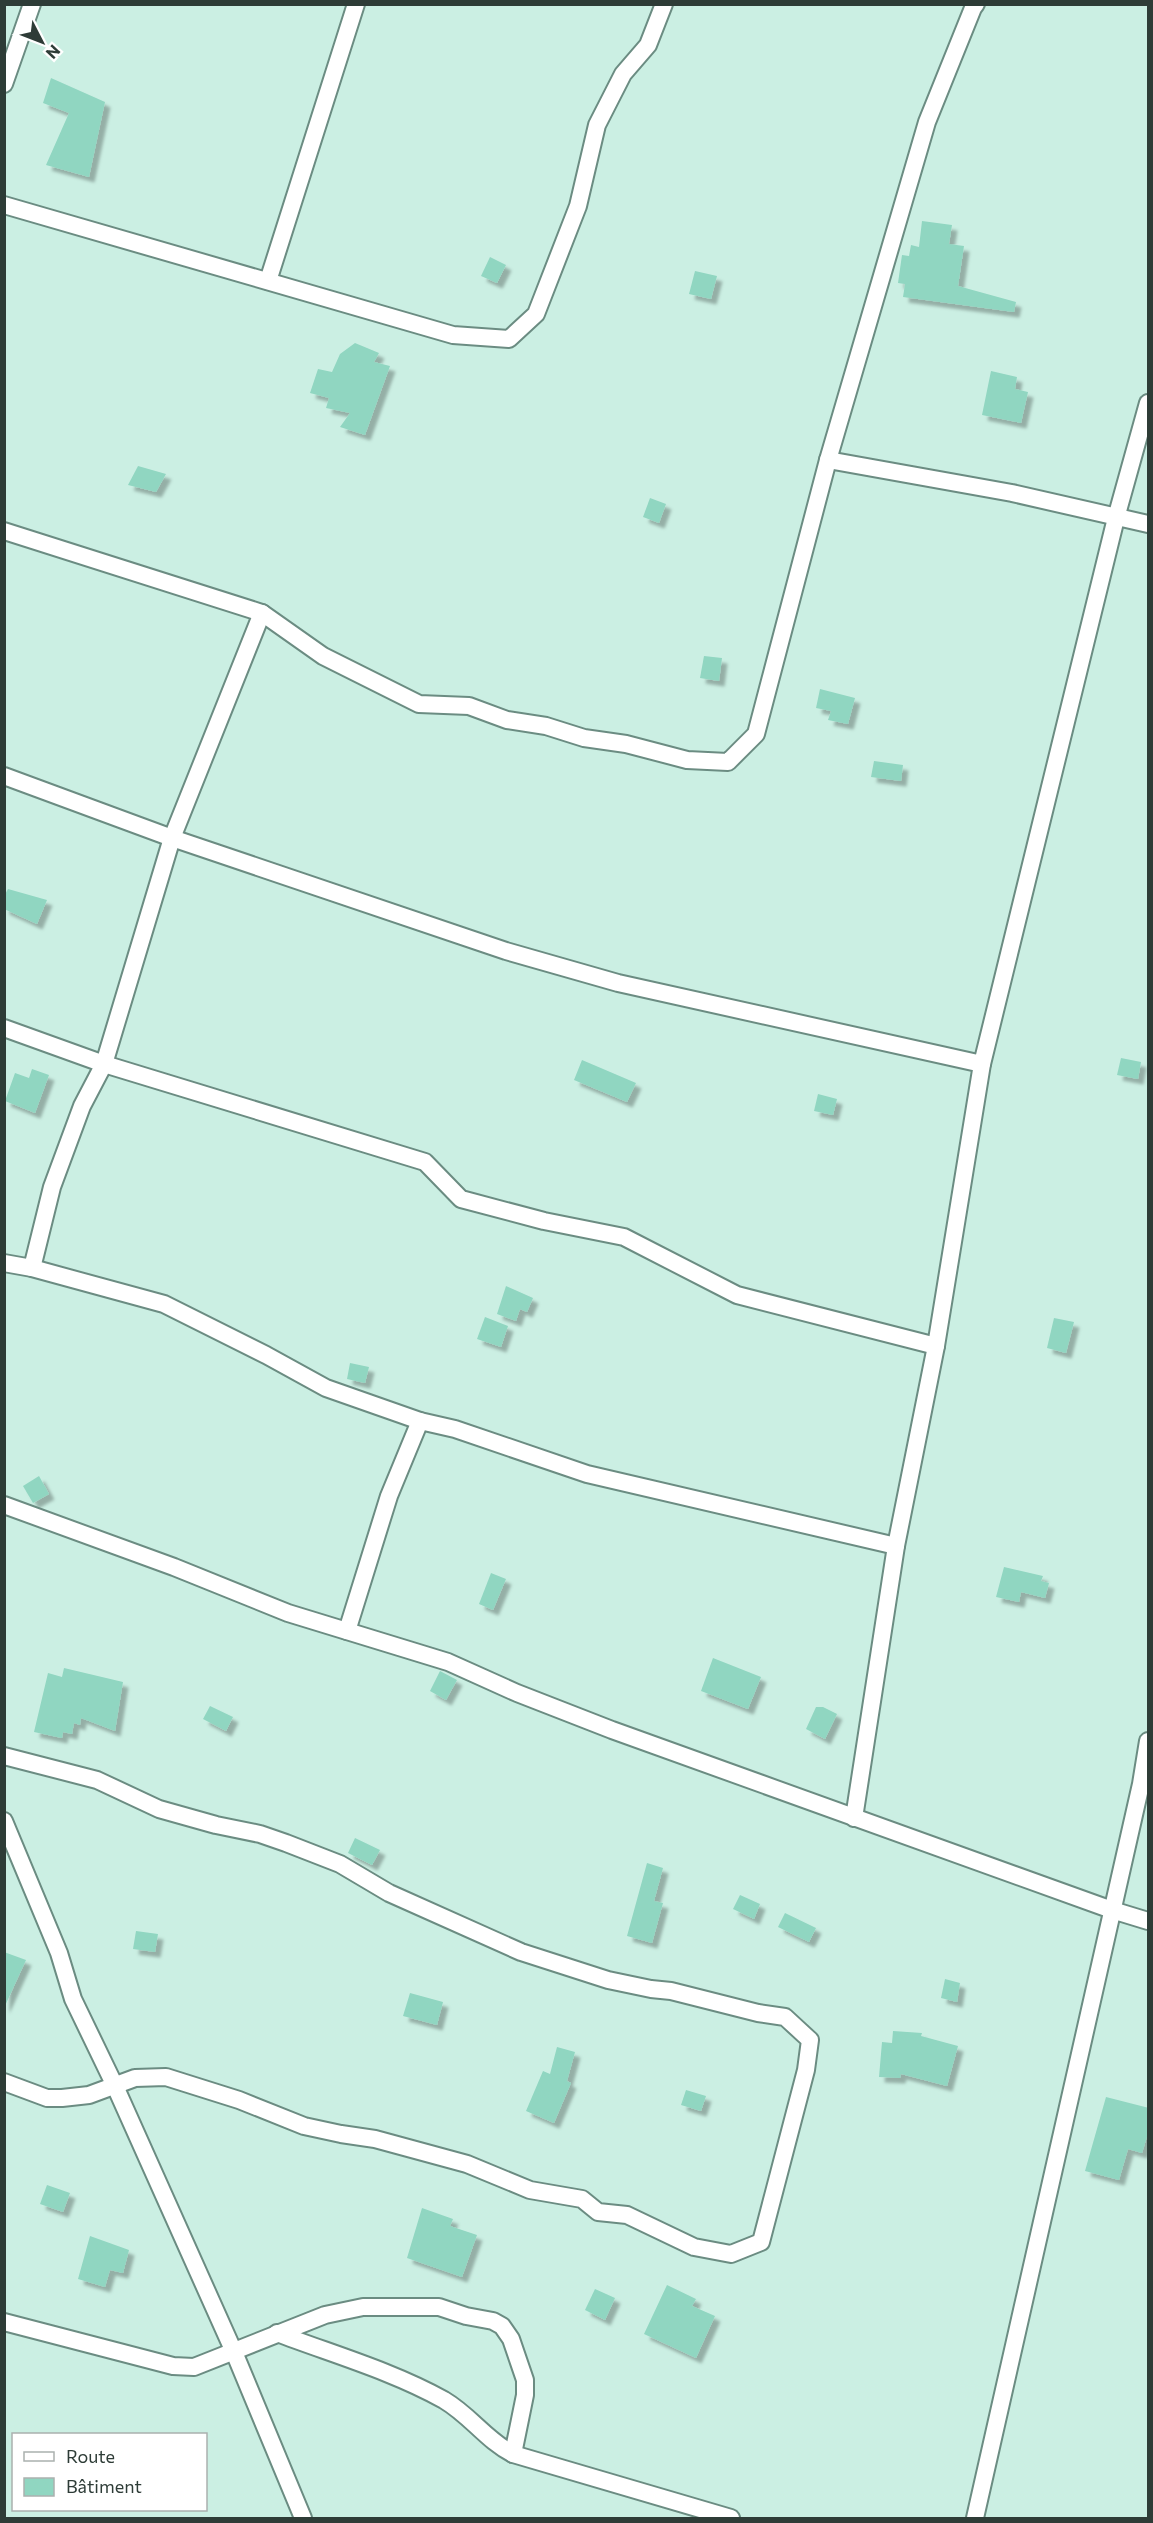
<svg xmlns="http://www.w3.org/2000/svg" width="1153" height="2523" viewBox="0 0 1153 2523" font-family="Commissioner,sans-serif">
	<style>
		.building { fill: #90d6c1; filter: url(#shadow) }
		.lines { fill: none; stroke-linecap: round; stroke-linejoin: round }
		.minor-casing { stroke: #6b8c82; stroke-width: 20 }
		.minor { stroke: #fff; stroke-width: 16 }
	</style>
	<defs>
		<filter id="shadow"><feDropShadow dx="5.5" dy="5.5" stdDeviation="1.5" flood-color="#0004"/></filter>
	</defs>
	<rect width="100%" height="100%" fill="#cbefe3"/>
	<!-- building -->
	<g class="building">
		<path d="M 51,78 L 105,102 L 89,177 L 46,165 L 69,113 L 43,103 Z"/>
		<path d="M 922,221 L 952,225 L 949,244 L 964,246 L 958,286 L 1016,302 L 1014,312 L 903,297 L 905,284 L 898,283 L 902,255 L 909,256 L 911,245 L 919,247 Z"/>
		<path d="M 490,257 L 506,265 L 497,283 L 481,276 Z"/>
		<path d="M 695,271 L 717,276 L 711,299 L 689,294 Z"/>
		<path d="M 355,343 L 379,353 L 374,362 L 390,366 L 365,435 L 340,427 L 350,413 L 326,408 L 329,398 L 310,393 L 318,369 L 332,372 L 340,354 Z"/>
		<path d="M 991,371 L 1017,377 L 1015,389 L 1028,392 L 1021,423 L 982,415 Z"/>
		<path d="M 138,466 L 166,474 L 156,492 L 128,485 Z"/>
		<path d="M 650,498 L 666,504 L 659,523 L 643,517 Z"/>
		<path d="M 704,656 L 722,658 L 719,681 L 700,678 Z"/>
		<path d="M 820,689 L 855,698 L 848,724 L 828,720 L 831,711 L 816,708 Z"/>
		<path d="M 874,761 L 903,765 L 901,781 L 871,777 Z"/>
		<path d="M 8,889 L 47,900 L 37,924 L 4,909 L 4,896 Z"/>
		<path d="M 1121,1058 L 1141,1062 L 1138,1079 L 1117,1075 Z"/>
		<path d="M 582,1060 L 636,1083 L 627,1102 L 574,1080 Z"/>
		<path d="M 32,1069 L 49,1075 L 35,1113 L 5,1101 L 15,1073 L 29,1078 Z"/>
		<path d="M 818,1094 L 837,1099 L 833,1115 L 814,1111 Z"/>
		<path d="M 506,1286 L 533,1298 L 527,1312 L 520,1309 L 516,1321 L 497,1314 Z"/>
		<path d="M 485,1317 L 508,1326 L 501,1347 L 477,1339 Z"/>
		<path d="M 1054,1318 L 1074,1322 L 1066,1353 L 1047,1348 Z"/>
		<path d="M 350,1363 L 369,1367 L 365,1383 L 347,1379 Z"/>
		<path d="M 39,1476 L 49,1494 L 33,1503 L 23,1486 Z"/>
		<path d="M 1004,1567 L 1043,1576 L 1041,1581 L 1049,1583 L 1045,1598 L 1021,1592 L 1019,1602 L 996,1597 Z"/>
		<path d="M 491,1573 L 506,1579 L 493,1610 L 479,1604 Z"/>
		<path d="M 713,1658 L 761,1677 L 748,1709 L 701,1691 Z"/>
		<path d="M 64,1668 L 123,1682 L 115,1731 L 81,1718 L 80,1725 L 74,1723 L 72,1734 L 63,1732 L 62,1738 L 34,1732 L 48,1673 L 62,1677 Z"/>
		<path d="M 440,1671 L 457,1680 L 446,1700 L 430,1691 Z"/>
		<path d="M 210,1706 L 233,1717 L 226,1731 L 203,1719 Z"/>
		<path d="M 816,1707 L 823,1707 L 837,1714 L 825,1739 L 806,1729 Z"/>
		<path d="M 355,1838 L 380,1850 L 372,1865 L 348,1853 Z"/>
		<path d="M 647,1863 L 663,1868 L 654,1901 L 663,1903 L 652,1943 L 627,1936 Z"/>
		<path d="M 740,1895 L 760,1904 L 754,1919 L 733,1909 Z"/>
		<path d="M 785,1913 L 816,1928 L 809,1942 L 778,1927 Z"/>
		<path d="M 136,1931 L 158,1934 L 155,1952 L 133,1949 Z"/>
		<path d="M 4,1952 L 26,1960 L 4,2008 Z"/>
		<path d="M 945,1979 L 960,1983 L 957,2002 L 941,1998 Z"/>
		<path d="M 410,1993 L 443,2002 L 437,2025 L 403,2016 Z"/>
		<path d="M 893,2031 L 922,2033 L 921,2036 L 958,2046 L 947,2086 L 901,2074 L 900,2078 L 879,2077 L 882,2042 L 892,2043 Z"/>
		<path d="M 557,2047 L 575,2052 L 567,2081 L 571,2083 L 554,2123 L 526,2111 L 543,2071 L 550,2074 Z"/>
		<path d="M 686,2090 L 706,2096 L 701,2111 L 681,2105 Z"/>
		<path d="M 1106,2097 L 1149,2108 L 1149,2130 L 1142,2153 L 1128,2149 L 1119,2180 L 1085,2171 Z"/>
		<path d="M 47,2185 L 70,2193 L 63,2212 L 40,2204 Z"/>
		<path d="M 422,2208 L 453,2219 L 450,2226 L 477,2235 L 462,2277 L 407,2258 Z"/>
		<path d="M 90,2236 L 129,2250 L 123,2273 L 110,2270 L 105,2287 L 78,2279 Z"/>
		<path d="M 667,2285 L 696,2299 L 692,2306 L 715,2316 L 696,2358 L 644,2334 Z"/>
		<path d="M 595,2289 L 615,2298 L 605,2320 L 585,2310 Z"/>
	</g>
	<g class="lines">
		<!-- minor casing -->
		<g class="minor-casing">
			<g id="minor">
				<path d="M 4,84 L 32,4"/>
				<path d="M 4,205 L 453,335 L 509,339 L 536,314 L 578,206 L 597,125 L 623,74 L 648,45 L 664,4"/>
				<path d="M 268,281 L 356,4"/>
				<path d="M 828,460 L 1012,493 L 1148,524"/>
				<path d="M 4,531 L 262,613 L 323,656 L 419,704 L 469,706 L 507,720 L 546,726 L 584,738 L 626,744 L 687,760 L 728,762 L 756,734 L 828,460 L 927,122 L 973,8 L 976,4"/>
				<path d="M 4,776 L 172,838 L 506,951 L 618,983 L 982,1064"/>
				<path d="M 4,1028 L 104,1064 L 425,1162 L 461,1199 L 544,1221 L 624,1237 L 737,1295 L 936,1346"/>
				<path d="M 4,1263 L 32,1268 L 164,1304 L 266,1355 L 326,1388 L 420,1421 L 455,1429 L 587,1474 L 896,1546"/>
				<path d="M 32,1268 L 52,1187 L 82,1106 L 104,1064 L 172,838 L 262,613"/>
				<path d="M 4,1505 L 174,1567 L 288,1613 L 448,1662 L 517,1693 L 612,1730 L 1112,1910 L 1148,1921"/>
				<path d="M 347,1631 L 389,1496 L 420,1421"/>
				<path d="M 4,1756 L 97,1780 L 159,1809 L 216,1825 L 260,1834 L 286,1843 L 340,1864 L 389,1893 L 521,1952 L 608,1980 L 651,1989 L 671,1991 L 758,2013 L 785,2017 L 810,2040 L 806,2070 L 761,2242 L 731,2254 L 694,2247 L 627,2215 L 598,2212 L 582,2199 L 530,2190 L 467,2164 L 375,2139 L 341,2134 L 304,2126 L 239,2100 L 166,2077 L 135,2078 L 89,2095 L 62,2098 L 47,2098 L 4,2082"/>
				<path d="M 854,1818 L 896,1546 L 936,1346 L 982,1064 L 1116,518 L 1148,403"/>
				<path d="M 4,1821 L 59,1953 L 73,1999 L 115,2086 L 234,2352 L 303,2518"/>
				<path d="M 4,2322 L 173,2366 L 194,2367 L 325,2315 L 363,2307 L 439,2307 L 466,2316 L 493,2321 L 502,2326 L 511,2339 L 525,2380 L 525,2395 L 513,2454"/>
				<path d="M 277,2333 C 332,2354 392,2371 444,2400 C 471,2416 486,2440 513,2454 L 731,2518"/>
				<path d="M 975,2518 L 1141,1784 L 1148,1741"/>
			</g>
		</g>
		<!-- minor -->
		<use href="#minor" class="minor"/>
	</g>
	<!-- border -->
	<rect width="1153" height="2523" fill="none" stroke="#2e3c37" stroke-width="12"/>
	<!-- legend -->
	<rect x="12" y="2433" width="195" height="78" fill="#ffffff" stroke="#abb1af" stroke-width="1.5"/>
	<rect x="24" y="2452" width="30" height="9" fill="#ffffff" stroke="#abb1af" stroke-width="1.5"/>
	<text x="66" y="2463" font-size="18" fill="#2e3c37">Route</text>
	<rect x="24" y="2478" width="30" height="18" fill="#90d6c1" stroke="#abb1af" stroke-width="1.5"/>
	<text x="66" y="2493" font-size="18" fill="#2e3c37">Bâtiment</text>
	<!-- north arrow -->
	<g transform="translate(42 42) rotate(132)" stroke="#ffffff" stroke-width="4.5" paint-order="stroke">
	<path d="M0-4.5L10 22L0 15L-10 22Z" fill="#2e3c37"/>
	<text y="-9" font-size="16" font-weight="bold" text-anchor="middle" fill="#2e3c37">N</text>
	</g>
</svg>
